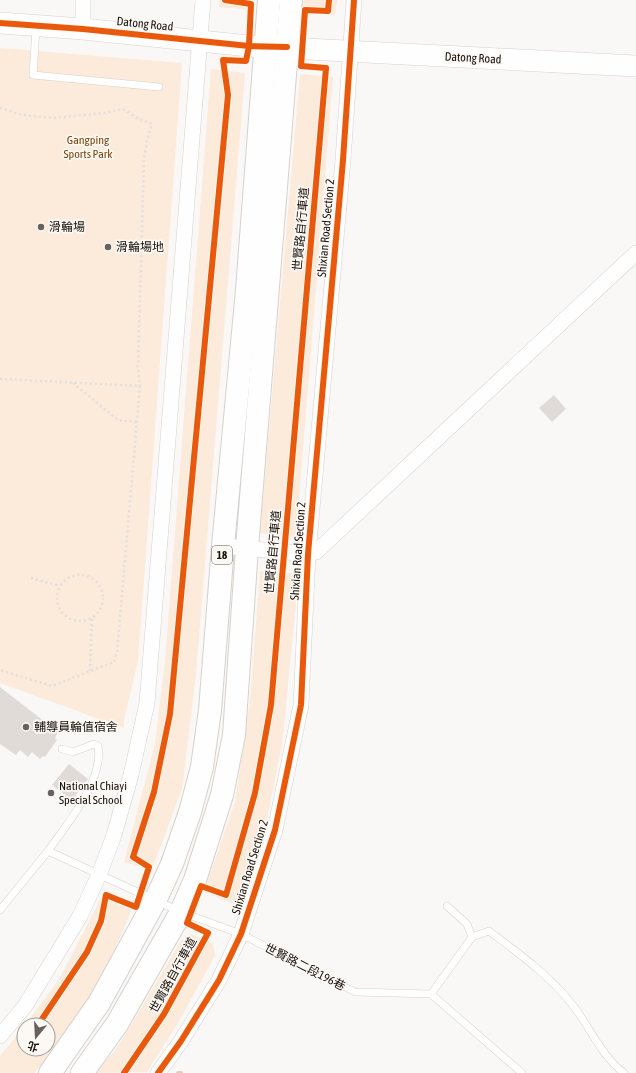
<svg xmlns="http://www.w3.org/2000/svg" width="636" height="1073" viewBox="0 0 636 1073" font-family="'Asap Condensed','Noto Sans TC',sans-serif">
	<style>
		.green { fill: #fceada }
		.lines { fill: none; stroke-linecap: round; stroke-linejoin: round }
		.stream { stroke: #e8cab1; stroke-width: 4 }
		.building { fill: #e0dbd7 }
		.lane-casing { stroke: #d6d1cd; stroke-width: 8 }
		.street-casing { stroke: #d6d1cd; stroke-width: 16 }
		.secondary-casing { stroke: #d6d1cd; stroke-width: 22 }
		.primary-casing { stroke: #d6d1cd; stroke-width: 24 }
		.path { stroke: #e0dfdf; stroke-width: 2.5; stroke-dasharray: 2 3; stroke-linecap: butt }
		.lane { stroke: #fefefe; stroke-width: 7 }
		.street { stroke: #fefefe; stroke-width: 15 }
		.secondary { stroke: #fefefe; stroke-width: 21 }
		.primary { stroke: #fefefe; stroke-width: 22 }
		.cycleway-casing { stroke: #fcf8f4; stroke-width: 8 }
		.cycleway { stroke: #e8590c; stroke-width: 6 }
		.poi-dot { fill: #68625e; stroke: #fcf8f4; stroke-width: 1.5 }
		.labels { text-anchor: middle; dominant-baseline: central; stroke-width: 3.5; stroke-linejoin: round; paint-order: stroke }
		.shield { fill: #fcf8f4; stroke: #5e5752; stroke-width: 1 }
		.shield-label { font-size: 11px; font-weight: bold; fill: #1a120c }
		.street-label { font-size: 12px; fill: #1a120c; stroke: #fcf8f4 }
		.park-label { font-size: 12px; fill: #7b480c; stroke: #fcf8f4 }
		.poi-label { font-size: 12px; fill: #1a120c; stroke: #fcf8f4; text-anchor: start }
	</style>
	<rect width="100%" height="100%" fill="#faf8f6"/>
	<!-- green -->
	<g class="green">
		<path d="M 220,0 L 253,0 L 252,10 L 219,7 Z"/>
		<path d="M 304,0 L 337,0 L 335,15 L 303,13 Z"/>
		<path d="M 0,48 L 182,63 L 138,660 L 124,720 L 124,728 L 0,683 Z"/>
		<path d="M 211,69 L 245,73 L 196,674 L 182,789 L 152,869 L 124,862 L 155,744 L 165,661 Z"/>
		<path d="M 300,74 L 333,77 L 296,537 L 260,533 Z"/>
		<path d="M 260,571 L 299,574 L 282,745 L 267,819 L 237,905 L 204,892 L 235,802 L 250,701 Z"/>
		<path d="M 104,892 L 133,906 C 110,966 77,1026 34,1073 L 0,1073 L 0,1056 L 24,1027 L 24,1049 L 48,1049 L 48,1025 L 25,1025 L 60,978 Z"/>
		<path d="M 191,934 L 213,943 L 215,956 L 179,1021 L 147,1072 L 96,1073 L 121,1042 L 181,941 Z"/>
	</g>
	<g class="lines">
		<!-- stream -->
		<path class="stream" d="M 178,1073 L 181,1073"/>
	</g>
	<!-- building -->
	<g class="building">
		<path d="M 554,395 L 566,409 L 552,422 L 539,408 Z"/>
		<path d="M 0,687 L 58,732 L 55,738 L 57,740 L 45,757 L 43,756 L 40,759 L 32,752 L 28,757 L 20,750 L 16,755 L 0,744 Z"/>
		<path d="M 69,764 L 88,779 L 72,800 L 52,785 Z"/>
	</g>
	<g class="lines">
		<!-- lane casing -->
		<g class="lane-casing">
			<g id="lane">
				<path d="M 36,28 L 33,75 L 159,87"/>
				<path d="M 48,851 C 67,824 104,781 98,746 L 94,744 L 73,752 L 62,749"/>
				<path d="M 447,906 L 467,924 L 472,937"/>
				<path d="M 0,910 L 48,851 L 181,912 L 241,934 L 355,992 L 431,994 L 472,937 L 489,931 C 518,953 548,974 571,1003 C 589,1025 601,1056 624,1073"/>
				<path d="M 431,994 L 522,1073"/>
			</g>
		</g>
		<!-- street casing -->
		<g class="street-casing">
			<g id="street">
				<path d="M 83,29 L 83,0"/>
				<path d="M 223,546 L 308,554 L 316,552 L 636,253"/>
				<path d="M 0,1036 L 25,1006 L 80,916 L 99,875 L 114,835 L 131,775 L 147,703 L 203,0"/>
				<path d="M 158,1073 L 181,1041 L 219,980 L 241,934 L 275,830 L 301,705 L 308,554 L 343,160 L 354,0"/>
			</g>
		</g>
		<!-- secondary casing -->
		<g class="secondary-casing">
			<path id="secondary" d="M 0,23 L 83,29 L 249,46 L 636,66"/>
		</g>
		<!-- primary casing -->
		<g class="primary-casing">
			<g id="primary">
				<path d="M 50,1073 L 99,1003 L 155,901 L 172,864 L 190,812 L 202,767 L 210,710 L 223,546 L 247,290 L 269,0"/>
				<path d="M 82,1073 L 117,1024 L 181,912 L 195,880 L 222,795 L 234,735 L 247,548 L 291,0"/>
			</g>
		</g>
		<!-- path -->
		<g class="path">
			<path d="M 0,108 L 23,115 L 53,118 L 105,113 L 123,109 L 135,117 L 152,124 L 147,141 L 144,158 L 138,367 L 140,386"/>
			<path d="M 0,379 L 140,386 L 117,652 L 114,662 L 52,686 L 0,670"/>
			<path d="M 73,383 L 118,420 L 137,422"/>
			<circle cx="80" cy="598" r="23"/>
			<path d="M 31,578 L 60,586"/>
			<path d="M 90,671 L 92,618"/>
		</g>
		<!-- lane -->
		<use href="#lane" class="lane"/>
		<!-- street -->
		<use href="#street" class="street"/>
		<!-- secondary -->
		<use href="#secondary" class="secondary"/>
		<!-- primary -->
		<use href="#primary" class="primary"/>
		<!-- cycleway casing -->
		<g class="cycleway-casing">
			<g id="cycleway">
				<path d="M 0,23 L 83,29 L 249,46 L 287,47"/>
				<path d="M 38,1025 L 87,952 L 101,921 L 106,895 L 136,907 L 149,867 L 133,857 L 154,792 L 170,714 L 228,95 L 223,60 L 246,61 L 249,46 L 251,4 L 225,0"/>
				<path d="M 124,1073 L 164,1014 L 208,933 L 187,923 L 201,886 L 226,895 L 255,793 L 271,705 L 326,68 L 301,66 L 305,10 L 328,11 L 329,0"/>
				<path d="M 158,1073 L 181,1041 L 219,980 L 241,934 L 275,830 L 301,705 L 308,554 L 343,160 L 354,0"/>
			</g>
		</g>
		<!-- cycleway -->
		<use href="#cycleway" class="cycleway"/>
	</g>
	<!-- markers -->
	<g class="poi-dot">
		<circle cx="41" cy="227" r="4"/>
		<circle cx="108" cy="247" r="4"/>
		<circle cx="26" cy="727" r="4"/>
		<circle cx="51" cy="793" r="4"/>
	</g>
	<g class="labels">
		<!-- shield labels -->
		<rect class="shield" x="212" y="546" width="20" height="18" rx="3"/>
		<g class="shield-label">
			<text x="222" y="555">18</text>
		</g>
		<!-- street labels -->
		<g class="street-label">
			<text transform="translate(145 24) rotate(6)">Datong Road</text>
			<text transform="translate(473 58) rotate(3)">Datong Road</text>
			<text transform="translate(326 228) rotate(-85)">Shixian Road Section 2</text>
			<text transform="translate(301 229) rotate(-85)">世賢路自行車道</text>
			<text transform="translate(298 551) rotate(-86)">Shixian Road Section 2</text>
			<text transform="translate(273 552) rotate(-85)">世賢路自行車道</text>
			<text transform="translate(250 867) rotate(-73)">Shixian Road Section 2</text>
			<text transform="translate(305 967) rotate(27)">世賢路二段196巷</text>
			<text transform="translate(173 975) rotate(-61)">世賢路自行車道</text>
		</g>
		<!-- park labels -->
		<g class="park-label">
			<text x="88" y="140">Gangping<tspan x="88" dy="14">Sports Park</tspan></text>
		</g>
		<!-- poi labels -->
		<g class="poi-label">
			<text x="49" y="227">滑輪場</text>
			<text x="116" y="247">滑輪場地</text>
			<text x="34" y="727">輔導員輪值宿舍</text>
			<text x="59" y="786">National Chiayi<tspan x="59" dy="14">Special School</tspan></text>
		</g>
	</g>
	<!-- north arrow -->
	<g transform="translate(36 1037) rotate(198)"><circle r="19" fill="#fcf8f4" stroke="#a29c97"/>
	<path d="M0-3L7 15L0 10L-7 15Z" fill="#68625e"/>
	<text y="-6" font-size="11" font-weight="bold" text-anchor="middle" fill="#1a120c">北</text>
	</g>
</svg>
